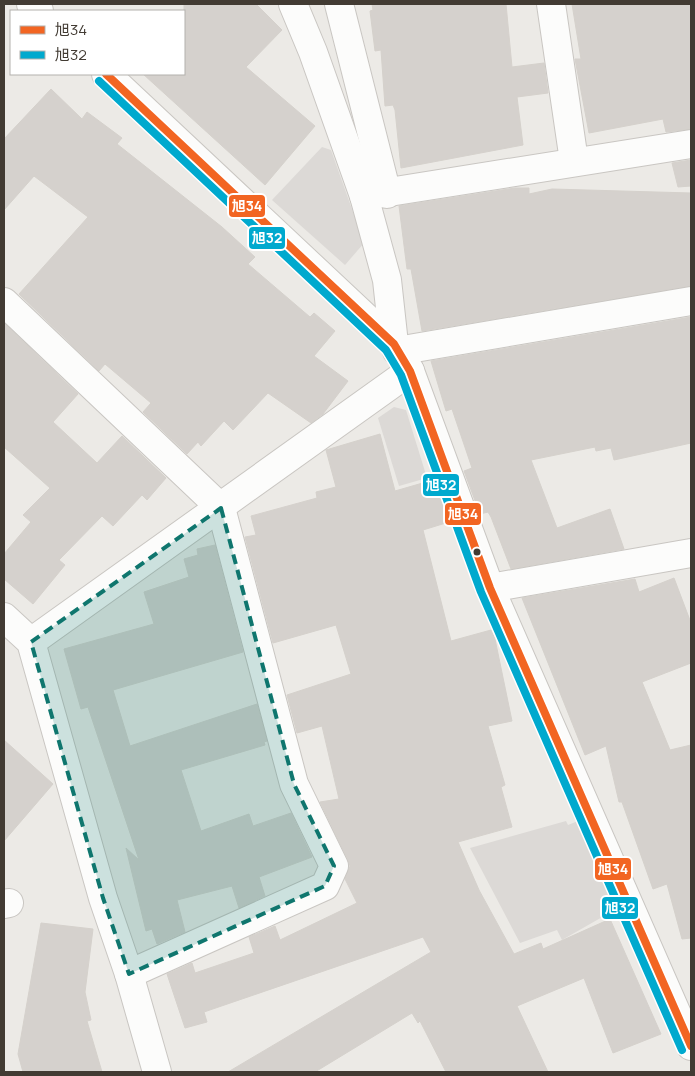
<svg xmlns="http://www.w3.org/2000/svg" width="695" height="1076" viewBox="0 0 695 1076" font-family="Manrope,'Noto Sans JP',sans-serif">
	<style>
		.parking { fill: #dcd9d6 }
		.building { fill: #d5d1cd; stroke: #d5d1cc }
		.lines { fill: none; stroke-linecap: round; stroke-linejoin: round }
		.minor-casing { stroke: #c9c6c2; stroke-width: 30 }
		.minor { stroke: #fcfcfb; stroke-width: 28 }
		.bus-1-casing { stroke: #fff; stroke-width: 11 }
		.bus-2-casing { stroke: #fff; stroke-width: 11 }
		.bus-1 { stroke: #f26522; stroke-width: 8 }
		.bus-2 { stroke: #00a9ce; stroke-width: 8 }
		.marked { fill: #0f766e; fill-opacity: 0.2; stroke: #0f766e; stroke-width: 4; stroke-dasharray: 10 6; stroke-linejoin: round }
		.bus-dot { fill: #423b33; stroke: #fff; stroke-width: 2 }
		.line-badge { stroke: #fff; stroke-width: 2 }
		.badge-label { font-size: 14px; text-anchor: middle; font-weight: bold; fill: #fff }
	</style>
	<rect width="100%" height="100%" fill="#eceae6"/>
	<!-- parking -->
	<g class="parking">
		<path d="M 322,147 L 331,150 L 364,243 L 345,265 L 272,200 Z"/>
		<path d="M 394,407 L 406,410 L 427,478 L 399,486 L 378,418 Z"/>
		<path d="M 566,821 L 568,825 L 578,821 L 618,908 L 562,940 L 557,930 L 520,943 L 470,848 Z"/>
	</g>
	<!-- building -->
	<g class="building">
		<path d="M 184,4 L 256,4 L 282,30 L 246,67 L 315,126 L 265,185 L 143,74 L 184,74 Z"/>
		<path d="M 372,4 L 506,4 L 512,67 L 544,63 L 548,93 L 517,97 L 523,145 L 401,168 L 395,110 L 393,105 L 385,106 L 381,50 L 375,51 L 370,11 L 373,10 Z"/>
		<path d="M 572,4 L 691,4 L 691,129 L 666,132 L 663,119 L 589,133 L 575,59 L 581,59 Z"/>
		<path d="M 51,89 L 82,119 L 87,112 L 122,138 L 117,144 L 222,227 L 255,257 L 248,264 L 310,317 L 314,313 L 335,331 L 314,356 L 348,381 L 323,414 L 311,423 L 268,393 L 233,430 L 224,421 L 201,446 L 198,442 L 187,454 L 143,412 L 151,403 L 105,364 L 99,371 L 19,294 L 88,217 L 34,176 L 4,210 L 4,139 Z"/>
		<path d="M 691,160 L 691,186 L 678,187 L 672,163 Z"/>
		<path d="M 515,188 L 529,188 L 529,194 L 552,189 L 691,193 L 691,286 L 422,331 L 411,269 L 407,269 L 399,206 Z"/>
		<path d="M 691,317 L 691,443 L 614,460 L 611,448 L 596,451 L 595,447 L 531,460 L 557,528 L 610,509 L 624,549 L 511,569 L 491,517 L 488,512 L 480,514 L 464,471 L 472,468 L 452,409 L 446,411 L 431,361 Z"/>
		<path d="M 4,323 L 78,394 L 53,422 L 97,463 L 122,436 L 166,478 L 147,500 L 142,495 L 113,526 L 102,516 L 59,560 L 65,565 L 33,604 L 4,579 L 4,554 L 31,522 L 23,515 L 50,488 L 4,447 Z"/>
		<path d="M 380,434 L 395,491 L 433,480 L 449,522 L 423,530 L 451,641 L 491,630 L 495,639 L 512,721 L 488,726 L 505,785 L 501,787 L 512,827 L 458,842 L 479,890 L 514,954 L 541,943 L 543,949 L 610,919 L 661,1034 L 613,1053 L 584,978 L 517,1006 L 548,1072 L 446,1072 L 420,1021 L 418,1023 L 412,1013 L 315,1072 L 228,1072 L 431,952 L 423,937 L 204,1012 L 207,1022 L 185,1028 L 167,974 L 192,963 L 195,973 L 254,953 L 249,937 L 275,926 L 280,940 L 357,903 L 345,879 L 350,866 L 348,860 L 320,802 L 339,799 L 322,726 L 297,733 L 287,695 L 351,674 L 336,625 L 273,643 L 245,537 L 256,535 L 251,516 L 317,498 L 316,492 L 336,487 L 326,450 Z"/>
		<path d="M 215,545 L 243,652 L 113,690 L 130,746 L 257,704 L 267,741 L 264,742 L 265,745 L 181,770 L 201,831 L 249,814 L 253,826 L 291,813 L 312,857 L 259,877 L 265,896 L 239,908 L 232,886 L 177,900 L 185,932 L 157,944 L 152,929 L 146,931 L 126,848 L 139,860 L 88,707 L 81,709 L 64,649 L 154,624 L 144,592 L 189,577 L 184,559 L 198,555 L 197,549 Z"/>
		<path d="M 674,578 L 691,623 L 691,663 L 642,682 L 670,750 L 691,745 L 691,938 L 682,939 L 667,884 L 653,889 L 622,802 L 619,802 L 606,746 L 585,755 L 522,598 L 635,579 L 639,592 Z"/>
		<path d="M 4,740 L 53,784 L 4,841 Z"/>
		<path d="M 41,923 L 93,929 L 85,992 L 91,1020 L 87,1021 L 102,1072 L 23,1072 L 18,1054 Z"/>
	</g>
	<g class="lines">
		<!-- minor casing -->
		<g class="minor-casing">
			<g id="minor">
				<path d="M 31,4 L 39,11"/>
				<path d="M 293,4 L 313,52 L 364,196 L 387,280 L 394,344 L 410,371 L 490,588 L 691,1046"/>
				<path d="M 339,4 L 387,194"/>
				<path d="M 551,4 L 574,161"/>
				<path d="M 106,74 L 394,344"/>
				<path d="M 364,196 L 691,144"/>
				<path d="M 4,302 L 221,508 L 294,784 L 334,866 L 325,886 L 129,974"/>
				<path d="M 397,351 L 691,301"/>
				<path d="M 490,588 L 691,553"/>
				<path d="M 4,617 L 31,642 L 103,898 L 129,974 L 157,1072"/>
				<path d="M 31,642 L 410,371"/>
				<path d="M 4,904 L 9,903"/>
			</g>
		</g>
		<!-- minor -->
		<use href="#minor" class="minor"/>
		<!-- bus-1 casing -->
		<g class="bus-1-casing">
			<path id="bus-1" d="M 106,74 L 394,344 L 410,371 L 490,588 L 691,1046"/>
		</g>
		<!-- bus-2 casing -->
		<g class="bus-2-casing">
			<path id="bus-2" d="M 99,81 L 386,350 L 401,375 L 481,592 L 682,1050"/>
		</g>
		<!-- bus-1 -->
		<use href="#bus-1" class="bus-1"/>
		<!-- bus-2 -->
		<use href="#bus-2" class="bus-2"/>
	</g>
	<!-- marked area -->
	<path class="marked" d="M 221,508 L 294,784 L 334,866 L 325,886 L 129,974 L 103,898 L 31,642 Z"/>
	<!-- markers -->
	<circle class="bus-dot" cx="477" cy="552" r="4.5"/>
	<g class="line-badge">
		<rect x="228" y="194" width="38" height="24" rx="5" fill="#f26522"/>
		<rect x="248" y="226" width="38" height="24" rx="5" fill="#00a9ce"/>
		<rect x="422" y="473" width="38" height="24" rx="5" fill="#00a9ce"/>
		<rect x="444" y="502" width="38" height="24" rx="5" fill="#f26522"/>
		<rect x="594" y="857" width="38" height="24" rx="5" fill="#f26522"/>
		<rect x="601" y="896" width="38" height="24" rx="5" fill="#00a9ce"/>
	</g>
	<g class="badge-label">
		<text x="247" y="211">旭34</text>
		<text x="267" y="243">旭32</text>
		<text x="441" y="490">旭32</text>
		<text x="463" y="519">旭34</text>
		<text x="613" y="874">旭34</text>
		<text x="620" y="913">旭32</text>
	</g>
	<!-- border -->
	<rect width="695" height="1076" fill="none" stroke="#423b33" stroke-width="10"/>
	<!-- legend -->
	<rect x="10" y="10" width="175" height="65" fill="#ffffff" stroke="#b3b1ad"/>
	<rect x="20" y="26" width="25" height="8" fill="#f26522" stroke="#b3b1ad"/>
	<text x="55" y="35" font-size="15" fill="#423b33">旭34</text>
	<rect x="20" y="51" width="25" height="8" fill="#00a9ce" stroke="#b3b1ad"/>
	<text x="55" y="60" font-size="15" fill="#423b33">旭32</text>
</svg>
